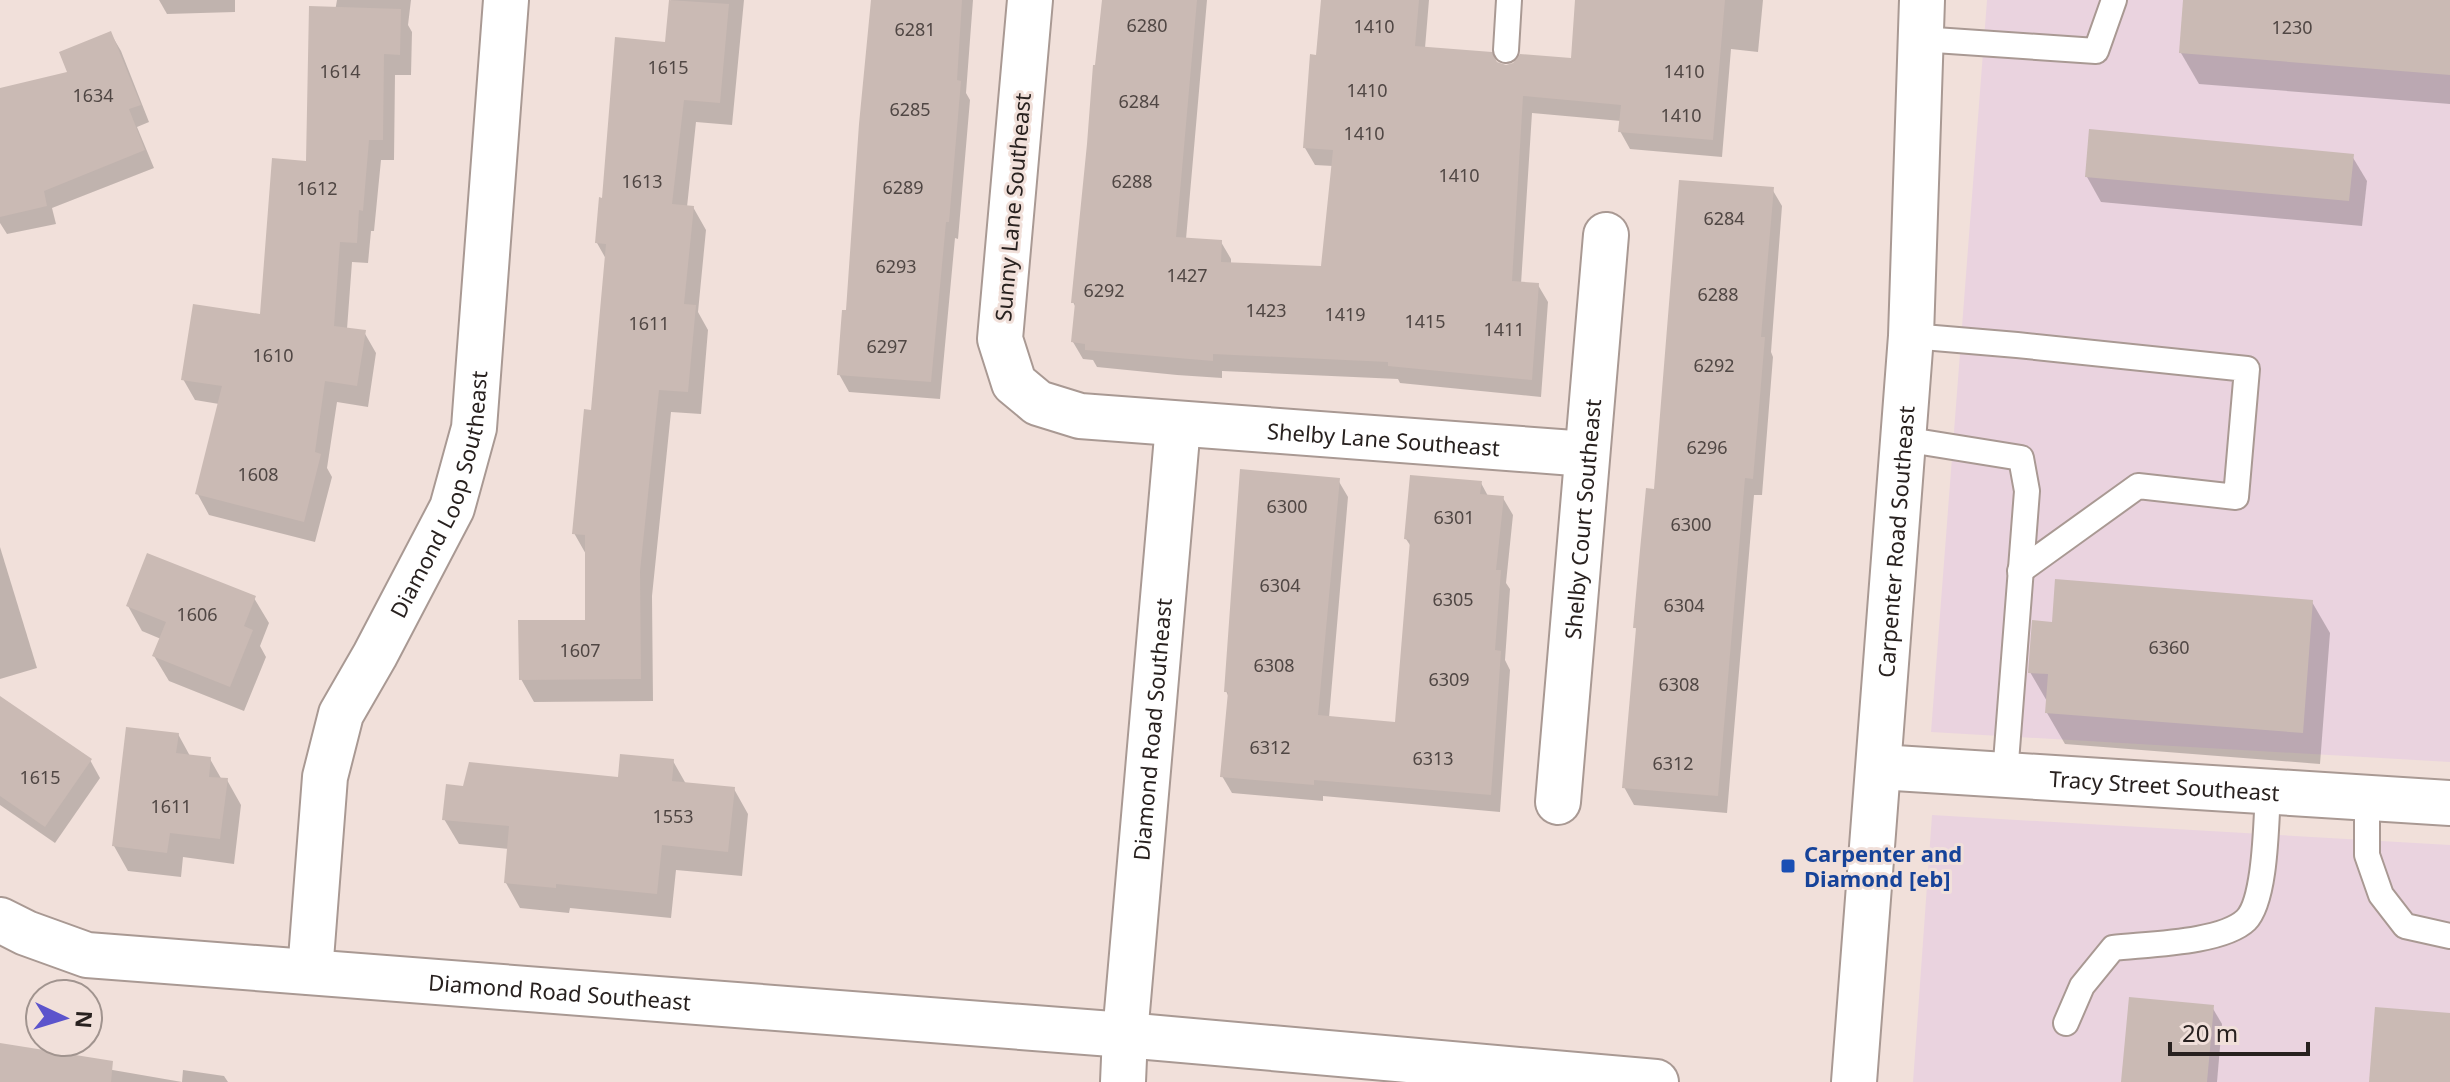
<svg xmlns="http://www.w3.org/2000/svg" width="2450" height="1082" viewBox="0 0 2450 1082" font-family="'Noto Sans',sans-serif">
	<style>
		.industrial { fill: #ead3df }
		.shadow { fill: #0003 }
		.building { fill: #cabab4 }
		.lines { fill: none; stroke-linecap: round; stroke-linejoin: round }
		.service-casing { stroke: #a99993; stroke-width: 28 }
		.minor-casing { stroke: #a99993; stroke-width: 48 }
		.tertiary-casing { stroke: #a99993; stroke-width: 48 }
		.service { stroke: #fff; stroke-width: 24 }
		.minor { stroke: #fff; stroke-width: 44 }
		.tertiary { stroke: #fff; stroke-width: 44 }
		.transit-dot { fill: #1a4fb4; stroke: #f1e0da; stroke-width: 3 }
		.labels { text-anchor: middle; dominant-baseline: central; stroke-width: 6; stroke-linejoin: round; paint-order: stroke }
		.number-label { font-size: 18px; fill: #504744 }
		.street-label { font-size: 22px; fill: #28211f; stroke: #f1e0da }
		.transit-label { font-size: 22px; font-weight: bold; fill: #164399; stroke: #f1e0da; text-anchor: start }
	</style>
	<rect width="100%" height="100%" fill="#f1e0da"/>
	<!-- industrial -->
	<g class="industrial">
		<path d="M 1987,0 L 2450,0 L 2450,762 L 1931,732 Z"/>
		<path d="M 1932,815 L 2450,845 L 2450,1082 L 1913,1082 Z"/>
	</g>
	<!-- shadow -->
	<g class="shadow">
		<path d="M 159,0 L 235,0 L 235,12 L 167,14 Z"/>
		<path d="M 337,0 L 411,0 L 408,25 L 412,32 L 411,75 L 395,75 L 394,160 L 381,160 L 374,231 L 371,231 L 368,263 L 352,262 L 347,329 L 364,332 L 376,353 L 368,407 L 337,402 L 327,468 L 332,477 L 315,542 L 209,515 L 197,493 L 219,404 L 195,400 L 183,379 L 262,316 L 308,163 Z"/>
		<path d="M 671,0 L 744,0 L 732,125 L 696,122 L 687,207 L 693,207 L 706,230 L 698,312 L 708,330 L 701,414 L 671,412 L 652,596 L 653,701 L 534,702 L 521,679 L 587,622 L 587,556 L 574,533 L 593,412 L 606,259 L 597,243 L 604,200 L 667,44 Z"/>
		<path d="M 873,0 L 973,0 L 966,93 L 970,100 L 958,239 L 955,238 L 940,399 L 849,392 L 839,374 L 847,312 Z"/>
		<path d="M 1104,0 L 1207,0 L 1186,239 L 1221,242 L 1231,259 L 1231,264 L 1323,268 L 1333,166 L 1315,165 L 1305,148 L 1318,57 L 1323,0 L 1429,0 L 1425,48 L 1506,67 L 1573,61 L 1577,0 L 1763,0 L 1758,52 L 1731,49 L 1722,157 L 1630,149 L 1620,131 L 1621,121 L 1532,113 L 1521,284 L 1538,285 L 1548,302 L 1541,397 L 1400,383 L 1398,379 L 1222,371 L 1222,378 L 1177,375 L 1097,367 L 1093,360 L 1083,359 L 1073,342 L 1076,308 L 1073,302 Z"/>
		<path d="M 2185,0 L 2450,0 L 2450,104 L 2199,84 L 2181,53 Z"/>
		<path d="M 111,34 L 121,51 L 149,122 L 137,127 L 154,168 L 52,208 L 56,224 L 7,234 L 0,223 L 0,90 L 70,73 Z"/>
		<path d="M 2352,156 L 2367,181 L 2362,226 L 2101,202 L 2087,177 Z"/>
		<path d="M 1772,189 L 1782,206 L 1771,352 L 1773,357 L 1762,495 L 1754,495 L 1727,813 L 1634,805 L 1624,787 L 1638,632 L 1635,627 L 1656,491 Z"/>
		<path d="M 1338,480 L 1348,497 L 1329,718 L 1397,724 L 1412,548 L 1406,539 L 1481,483 L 1488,496 L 1503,498 L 1513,515 L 1506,583 L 1510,589 L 1505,660 L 1510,670 L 1500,812 L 1323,796 L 1323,801 L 1232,793 L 1222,776 L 1229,698 L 1226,691 Z"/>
		<path d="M 0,547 L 37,668 L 0,679 Z"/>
		<path d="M 254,598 L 269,623 L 260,646 L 266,657 L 244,711 L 169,681 L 154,656 L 161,639 L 142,631 L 128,606 Z"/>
		<path d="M 2312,602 L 2330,633 L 2320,764 L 2065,744 L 2047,713 L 2048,703 L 2030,672 L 2054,624 Z"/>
		<path d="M 0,699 L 90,760 L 100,778 L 55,843 L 0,805 Z"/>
		<path d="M 178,734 L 190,756 L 210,759 L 222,780 L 227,780 L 241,805 L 234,864 L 183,857 L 181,877 L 128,871 L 114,846 Z"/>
		<path d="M 673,761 L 686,784 L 734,789 L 748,814 L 742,876 L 676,870 L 671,918 L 570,908 L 569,913 L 520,908 L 506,883 L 509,849 L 459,844 L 444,819 L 464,788 L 620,779 Z"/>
		<path d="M 2212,1007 L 2222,1024 L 2217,1082 L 2123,1082 Z"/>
		<path d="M 0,1045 L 55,1060 L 182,1082 L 183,1070 L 224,1076 L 228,1082 L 0,1082 Z"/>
	</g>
	<!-- building -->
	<g class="building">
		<path d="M 669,0 L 729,4 L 720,103 L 684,100 L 672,204 L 694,206 L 684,304 L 696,305 L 688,392 L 659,390 L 640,571 L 641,679 L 519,680 L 518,620 L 585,620 L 585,535 L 572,534 L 584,409 L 591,410 L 606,244 L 595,243 L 599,197 L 602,198 L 615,37 L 665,42 Z"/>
		<path d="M 871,0 L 962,0 L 957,80 L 961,81 L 949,222 L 946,222 L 931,382 L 837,375 L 842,310 L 846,310 L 859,124 Z"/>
		<path d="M 1102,0 L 1197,0 L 1176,237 L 1222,240 L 1221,262 L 1321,266 L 1333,150 L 1303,148 L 1310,54 L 1316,55 L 1321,0 L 1419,0 L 1415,46 L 1492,52 L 1497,62 L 1506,65 L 1513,63 L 1520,54 L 1571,58 L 1575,0 L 1725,0 L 1713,140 L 1618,132 L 1621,105 L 1523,96 L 1512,281 L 1539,283 L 1532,380 L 1388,366 L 1388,362 L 1213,354 L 1213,361 L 1085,350 L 1085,344 L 1071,342 L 1075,303 L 1071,303 L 1087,144 L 1093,65 L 1095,65 Z"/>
		<path d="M 2183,0 L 2450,0 L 2450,75 L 2179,53 Z"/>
		<path d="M 309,6 L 401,9 L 400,55 L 384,54 L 383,140 L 369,140 L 363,211 L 359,210 L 357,243 L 340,242 L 334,326 L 366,330 L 357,386 L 325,381 L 315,452 L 321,454 L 304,522 L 195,494 L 222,386 L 181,380 L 193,304 L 260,314 L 272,158 L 306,161 Z"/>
		<path d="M 111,31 L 141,105 L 129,109 L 145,150 L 44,191 L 47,206 L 0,217 L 0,88 L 67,72 L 59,52 Z"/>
		<path d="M 2089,129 L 2354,154 L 2349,201 L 2085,177 Z"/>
		<path d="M 1679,180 L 1774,187 L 1761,337 L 1765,337 L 1753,479 L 1745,478 L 1718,796 L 1622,788 L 1636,628 L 1633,628 L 1640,550 L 1646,488 L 1654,489 Z"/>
		<path d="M 1240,469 L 1340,478 L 1318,715 L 1395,722 L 1410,540 L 1404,539 L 1410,475 L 1482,481 L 1480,494 L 1504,496 L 1496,570 L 1501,570 L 1495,650 L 1501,651 L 1491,795 L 1314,780 L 1314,785 L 1220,777 L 1228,692 L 1224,692 Z"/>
		<path d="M 147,553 L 256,596 L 244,626 L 253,630 L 230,687 L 152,656 L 166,622 L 126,606 Z"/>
		<path d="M 2055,579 L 2313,600 L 2303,733 L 2045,713 L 2048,674 L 2028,673 L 2032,620 L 2052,622 Z"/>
		<path d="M 0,696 L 92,759 L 45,827 L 0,796 Z"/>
		<path d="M 126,727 L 179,733 L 176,753 L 211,757 L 209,777 L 228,778 L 220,839 L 170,833 L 167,853 L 112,846 Z"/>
		<path d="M 620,754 L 674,759 L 672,781 L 735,787 L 728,852 L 662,845 L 657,894 L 556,884 L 556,888 L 504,883 L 509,826 L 442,820 L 446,784 L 463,786 L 469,762 L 618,777 Z"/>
		<path d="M 2129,997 L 2214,1005 L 2207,1082 L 2121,1082 Z"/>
		<path d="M 2375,1007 L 2450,1013 L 2450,1082 L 2369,1082 Z"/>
		<path d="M 0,1043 L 113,1061 L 111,1082 L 0,1082 Z"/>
	</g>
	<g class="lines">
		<!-- service casing -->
		<g class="service-casing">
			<g id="service">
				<path d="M 1920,39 L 2096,51 L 2114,0"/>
				<path d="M 1506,50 L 1509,0"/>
				<path d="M 1911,336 L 2017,345 L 2247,369 L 2236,497 L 2138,486 L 2020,571"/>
				<path d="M 1903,439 L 2021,458 L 2027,491 L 2005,775"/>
				<path d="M 2367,798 L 2367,855 L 2381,895 L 2405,926 L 2450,936"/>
				<path d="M 2066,1023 L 2082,986 L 2113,948 C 2147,944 2222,943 2246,920 C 2266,900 2266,821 2268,792"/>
			</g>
		</g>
		<!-- minor casing -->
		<g class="minor-casing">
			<g id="minor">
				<path id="s1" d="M 1030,0 L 1000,339 L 1014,383 L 1038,403 L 1080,416 L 1587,454"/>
				<path id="s2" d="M 1879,767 L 2450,803"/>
				<path id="s3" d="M 1558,802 L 1606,235"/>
				<path id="s4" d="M 0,920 L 26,933 L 87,955 L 1125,1035 L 1656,1082"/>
				<path id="s5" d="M 310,972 L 325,777 L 341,714 L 375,655 L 452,508 L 474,428 L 506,0"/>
				<path id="s6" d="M 1123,1082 L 1125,1035 L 1178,425"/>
			</g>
		</g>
		<!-- tertiary casing -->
		<g class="tertiary-casing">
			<g id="tertiary">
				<path id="s7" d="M 1854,1082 L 1911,336 L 1922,0"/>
			</g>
		</g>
		<!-- service -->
		<use href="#service" class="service"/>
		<!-- minor -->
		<use href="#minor" class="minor"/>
		<!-- tertiary -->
		<use href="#tertiary" class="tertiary"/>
	</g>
	<!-- markers -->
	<rect class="transit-dot" x="1780" y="858" width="16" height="16" rx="4"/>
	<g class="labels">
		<!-- number labels -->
		<g class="number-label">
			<text x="1147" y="25">6280</text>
			<text x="1374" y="26">1410</text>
			<text x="2292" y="27">1230</text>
			<text x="915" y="29">6281</text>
			<text x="668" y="67">1615</text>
			<text x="340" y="71">1614</text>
			<text x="1684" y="71">1410</text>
			<text x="1367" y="90">1410</text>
			<text x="93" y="95">1634</text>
			<text x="1139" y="101">6284</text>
			<text x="910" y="109">6285</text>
			<text x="1681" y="115">1410</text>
			<text x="1364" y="133">1410</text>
			<text x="1459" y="175">1410</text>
			<text x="642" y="181">1613</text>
			<text x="1132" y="181">6288</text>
			<text x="903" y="187">6289</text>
			<text x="317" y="188">1612</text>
			<text x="1724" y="218">6284</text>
			<text x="896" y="266">6293</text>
			<text x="1187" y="275">1427</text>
			<text x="1104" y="290">6292</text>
			<text x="1718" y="294">6288</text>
			<text x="1266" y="310">1423</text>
			<text x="1345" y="314">1419</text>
			<text x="1425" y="321">1415</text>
			<text x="649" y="323">1611</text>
			<text x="1504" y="329">1411</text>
			<text x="887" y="346">6297</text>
			<text x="273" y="355">1610</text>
			<text x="1714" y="365">6292</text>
			<text x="1707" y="447">6296</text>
			<text x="258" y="474">1608</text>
			<text x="1287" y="506">6300</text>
			<text x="1454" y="517">6301</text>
			<text x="1691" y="524">6300</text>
			<text x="1280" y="585">6304</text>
			<text x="1453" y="599">6305</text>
			<text x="1684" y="605">6304</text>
			<text x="197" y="614">1606</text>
			<text x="2169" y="647">6360</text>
			<text x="580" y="650">1607</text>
			<text x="1274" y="665">6308</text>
			<text x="1449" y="679">6309</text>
			<text x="1679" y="684">6308</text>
			<text x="1270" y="747">6312</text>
			<text x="1433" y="758">6313</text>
			<text x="1673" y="763">6312</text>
			<text x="40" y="777">1615</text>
			<text x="171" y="806">1611</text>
			<text x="673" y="816">1553</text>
		</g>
		<!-- street labels -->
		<g class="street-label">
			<text transform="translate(1012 207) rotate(-85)">Sunny Lane Southeast</text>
			<text stroke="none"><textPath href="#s1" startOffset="766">Shelby Lane Southeast</textPath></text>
			<text stroke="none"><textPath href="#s5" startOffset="504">Diamond Loop Southeast</textPath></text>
			<text stroke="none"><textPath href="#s3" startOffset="284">Shelby Court Southeast</textPath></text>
			<text stroke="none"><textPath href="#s7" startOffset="542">Carpenter Road Southeast</textPath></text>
			<text stroke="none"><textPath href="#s6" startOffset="354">Diamond Road Southeast</textPath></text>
			<text stroke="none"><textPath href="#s2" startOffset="286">Tracy Street Southeast</textPath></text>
			<text stroke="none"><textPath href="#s4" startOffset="568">Diamond Road Southeast</textPath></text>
		</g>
		<!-- transit labels -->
		<g class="transit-label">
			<text x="1804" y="853">Carpenter and<tspan x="1804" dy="25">Diamond [eb]</tspan></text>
		</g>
	</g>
	<!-- north arrow -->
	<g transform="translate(64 1018) rotate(94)"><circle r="38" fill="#f1e0da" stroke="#a1948f" stroke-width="2"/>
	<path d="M0-6L14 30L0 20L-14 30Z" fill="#5c54cc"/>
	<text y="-12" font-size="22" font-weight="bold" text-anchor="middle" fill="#28211f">N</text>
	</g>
	<!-- scale -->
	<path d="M2170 1042v12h138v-12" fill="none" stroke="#28211f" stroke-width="4"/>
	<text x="2182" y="1042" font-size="24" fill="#28211f" stroke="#f1e0da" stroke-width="6" paint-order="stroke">20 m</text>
</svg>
